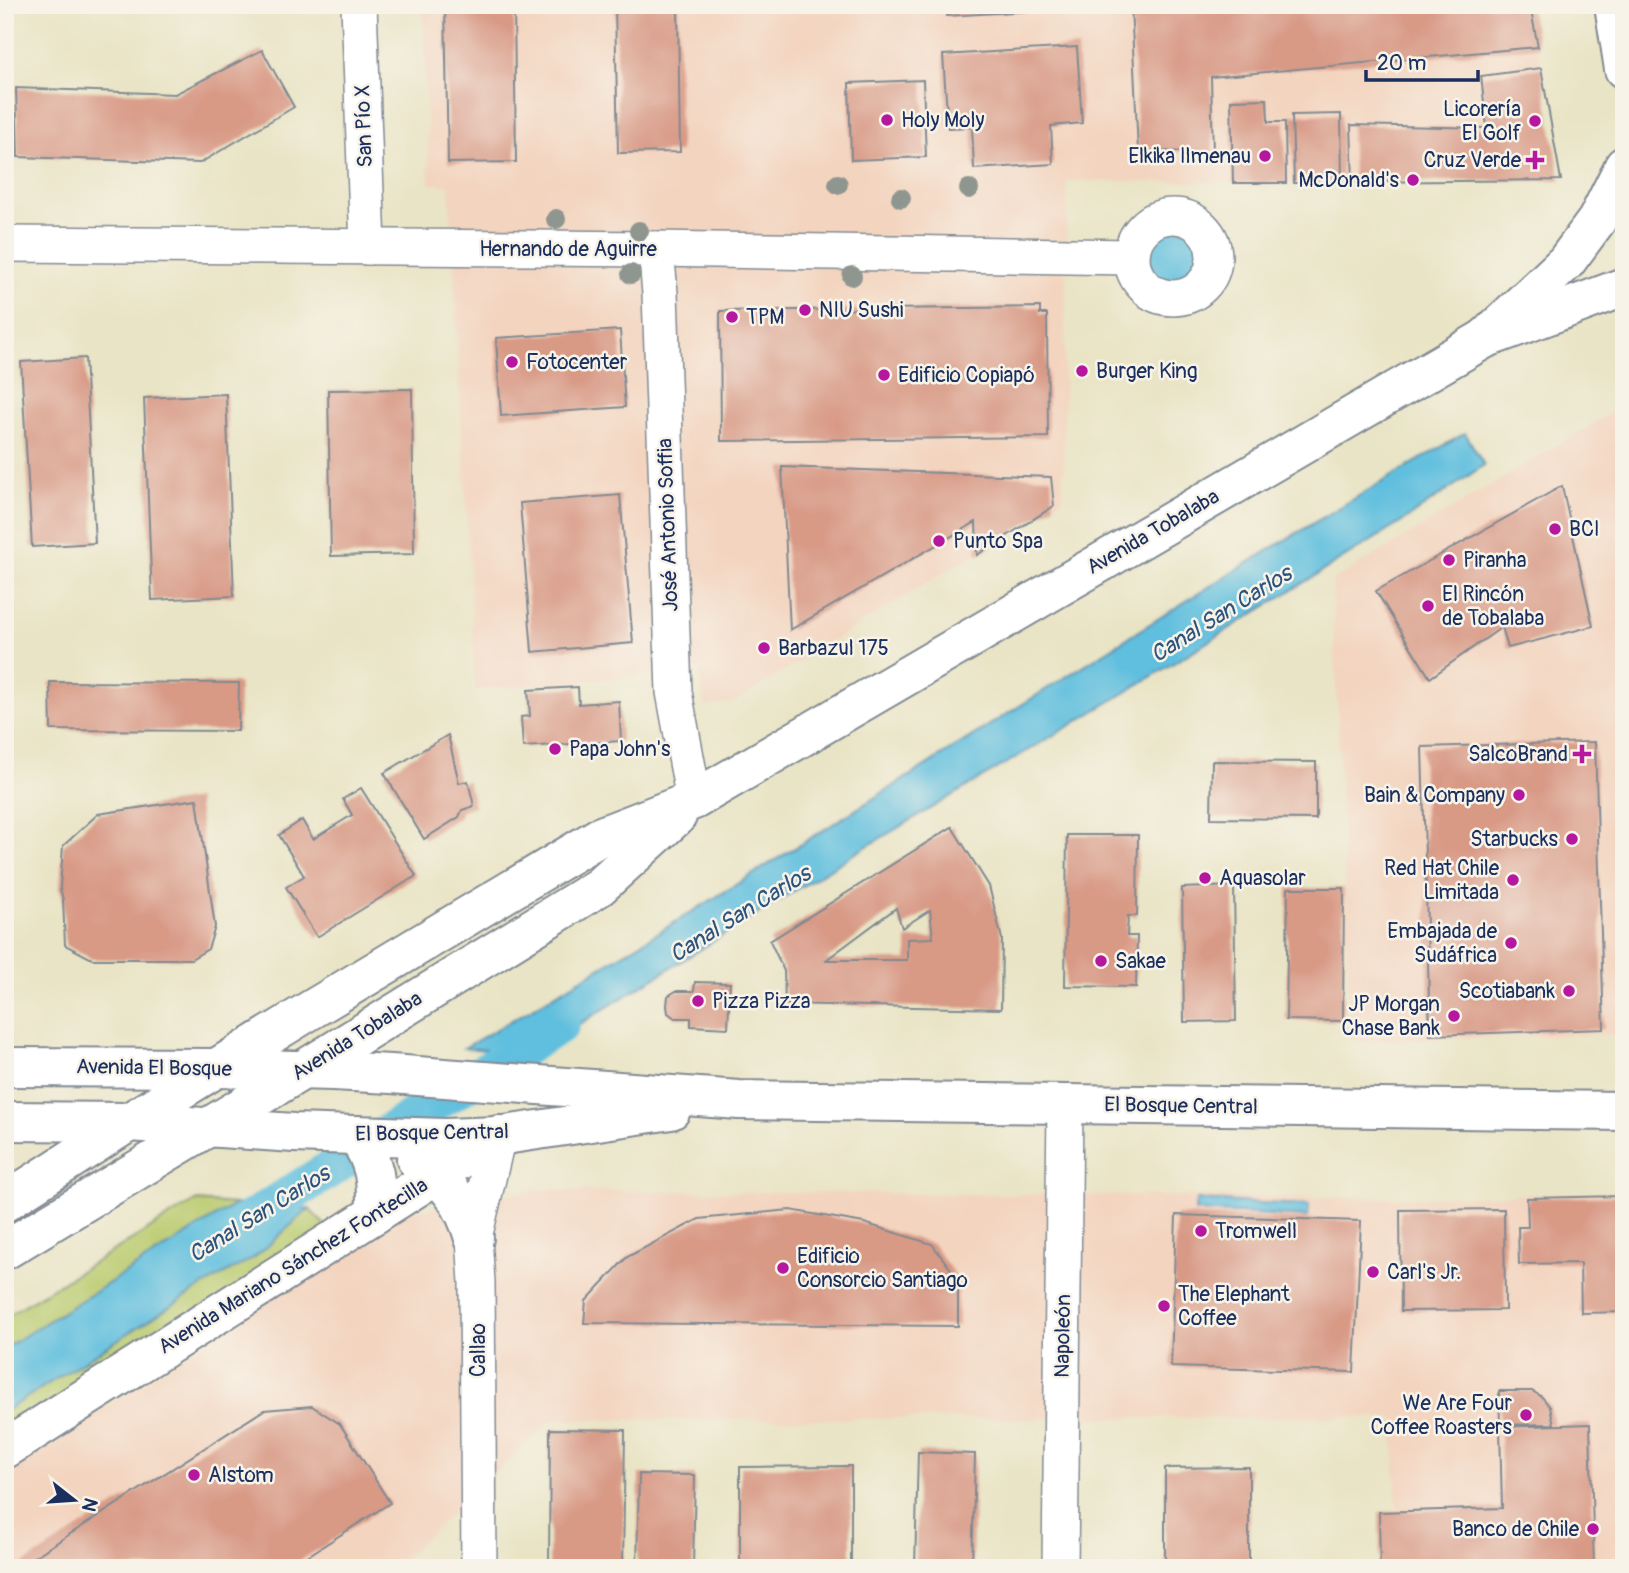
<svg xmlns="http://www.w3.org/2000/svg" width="1629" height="1573" viewBox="0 0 1629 1573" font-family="Pangolin,sans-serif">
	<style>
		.built { fill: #f3d4bf }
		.green { fill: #bacb6e; stroke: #6a7d66; stroke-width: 2 }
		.water { fill: #60bfde; stroke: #3e779e; stroke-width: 2 }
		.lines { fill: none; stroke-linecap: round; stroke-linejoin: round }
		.canal { stroke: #60bfde; stroke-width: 38 }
		.building { fill: #d89985; fill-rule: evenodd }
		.minor-casing { stroke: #828a92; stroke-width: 38 }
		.tertiary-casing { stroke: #828a92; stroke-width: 42 }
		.secondary-casing { stroke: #828a92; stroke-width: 42 }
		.primary-casing { stroke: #828a92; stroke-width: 42 }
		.minor { stroke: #fff; stroke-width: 35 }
		.tertiary { stroke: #fff; stroke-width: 38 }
		.secondary { stroke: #fff; stroke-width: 38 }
		.primary { stroke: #fff; stroke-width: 38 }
		.tree { fill: #8e968f }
		.poi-dot { fill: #b5179e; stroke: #f7f3e8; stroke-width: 2.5 }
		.labels { text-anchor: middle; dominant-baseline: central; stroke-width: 5; stroke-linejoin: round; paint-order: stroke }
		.poi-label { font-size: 21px; fill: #1b2f5e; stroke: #f7f3e8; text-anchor: start }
		.street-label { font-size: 21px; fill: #1b2f5e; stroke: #f7f3e8 }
		.water-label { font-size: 23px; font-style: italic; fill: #2c537e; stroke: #f7f3e8 }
	</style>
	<rect width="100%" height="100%" fill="#f7f3e8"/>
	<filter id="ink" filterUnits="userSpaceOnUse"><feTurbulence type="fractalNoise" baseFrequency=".0143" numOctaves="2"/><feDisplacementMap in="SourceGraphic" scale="14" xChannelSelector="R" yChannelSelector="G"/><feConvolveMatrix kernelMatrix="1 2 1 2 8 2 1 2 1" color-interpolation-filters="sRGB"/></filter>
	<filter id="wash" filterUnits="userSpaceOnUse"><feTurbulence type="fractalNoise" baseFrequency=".00686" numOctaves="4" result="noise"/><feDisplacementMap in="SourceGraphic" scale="28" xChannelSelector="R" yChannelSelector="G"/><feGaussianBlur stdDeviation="1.57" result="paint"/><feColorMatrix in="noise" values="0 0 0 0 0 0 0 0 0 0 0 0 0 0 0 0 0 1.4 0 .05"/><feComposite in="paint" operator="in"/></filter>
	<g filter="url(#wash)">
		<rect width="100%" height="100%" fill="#e9e4c5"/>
		<!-- built -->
		<g class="built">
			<path d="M 423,5 L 1530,5 L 1561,180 L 1294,183 L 1067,181 L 1063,499 L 734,702 L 704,707 L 700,669 L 657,674 L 476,690 L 449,185 L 429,184 Z"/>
			<path d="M 1624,405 L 1624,1034 L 1351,1041 L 1332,581 Z"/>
			<path d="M 533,1190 L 1388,1198 L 1624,1192 L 1624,1568 L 1399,1568 L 1393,1417 L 552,1420 L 407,1555 L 389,1568 L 5,1568 L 5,1472 L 405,1213 Z"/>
		</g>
		<!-- green -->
		<g class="green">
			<path d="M 195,1201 L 236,1204 L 5,1348 L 5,1317 Z"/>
			<path d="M 309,1209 L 335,1235 L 5,1439 L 5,1411 L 203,1286 L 255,1257 Z"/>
		</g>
		<!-- water -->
		<g class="water">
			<circle cx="1175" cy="256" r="28"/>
			<path d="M 1465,433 L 1484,465 L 1402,522 L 1133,688 L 854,854 L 533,1053 L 464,1048 C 719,901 963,740 1212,585 C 1296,533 1380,483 1465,433 Z"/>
			<path d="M 1196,1200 L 1309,1205 L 1308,1217 L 1195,1211 Z"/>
			<path d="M 236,1204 L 309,1209 L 255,1257 L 203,1286 L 5,1411 L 5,1348 Z"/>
		</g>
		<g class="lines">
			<!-- canal -->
			<path class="canal" d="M 227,1234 L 561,1024"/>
		</g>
		<g id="blocks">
			<!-- building -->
			<g class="building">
				<path d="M 445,5 L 514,5 L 516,162 L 448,163 Z"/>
				<path d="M 615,5 L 678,5 L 680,152 L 618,153 Z"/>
				<path d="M 946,5 L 1081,5 L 1081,8 L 947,16 Z"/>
				<path d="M 1131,5 L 1530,5 L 1538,47 L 1211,77 L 1213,152 L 1138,151 Z"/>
				<path d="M 1077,47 L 1082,123 L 1051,126 L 1053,164 L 974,169 L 972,127 L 948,128 L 943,55 Z"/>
				<path d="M 262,50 L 294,107 L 200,163 L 18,157 L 16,88 L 175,94 Z"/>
				<path d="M 1541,68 L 1561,180 L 1353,182 L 1351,125 L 1487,128 L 1481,76 Z"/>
				<path d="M 923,80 L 926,157 L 851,160 L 849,83 Z"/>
				<path d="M 1267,99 L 1268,122 L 1285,122 L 1286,183 L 1233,183 L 1231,100 Z"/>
				<path d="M 1341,114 L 1342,183 L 1294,183 L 1292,115 Z"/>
				<path d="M 1040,307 L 1040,314 L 1047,314 L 1048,437 L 721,441 L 720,311 Z"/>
				<path d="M 620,330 L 625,407 L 501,416 L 496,338 Z"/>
				<path d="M 85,358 L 95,543 L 32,547 L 21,362 Z"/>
				<path d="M 412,389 L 414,554 L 331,556 L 328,390 Z"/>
				<path d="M 226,394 L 234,596 L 152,600 L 144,398 Z"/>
				<path d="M 782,467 L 1051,477 L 1054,506 L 977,555 L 976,522 L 790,630 Z"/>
				<path d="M 1562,486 L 1593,626 L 1508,648 L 1502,627 L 1430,678 L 1376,591 Z"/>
				<path d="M 620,495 L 633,643 L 532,652 L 520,503 Z"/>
				<path d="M 50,682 L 239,683 L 238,731 L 51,730 Z"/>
				<path d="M 578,687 L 579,704 L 619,701 L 621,741 L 523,747 L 521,717 L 530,716 L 528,690 Z"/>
				<path d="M 448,735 L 459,783 L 468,781 L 474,806 L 462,810 L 459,817 L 424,839 L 384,773 Z"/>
				<path d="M 1595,742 L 1604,1029 L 1430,1035 L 1422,747 Z"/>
				<path d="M 1212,761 L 1316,762 L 1316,819 L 1211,818 Z"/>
				<path d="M 361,788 L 416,876 L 317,937 L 286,887 L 304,876 L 279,835 L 302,820 L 313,839 L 352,815 L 343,799 Z"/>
				<path d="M 197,799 L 215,927 L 208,949 L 191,959 L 92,959 L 65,945 L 63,900 L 60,888 L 63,846 L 98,814 Z"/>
				<path d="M 952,827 L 989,886 L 1002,939 L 1001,1009 L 785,1004 L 784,971 L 770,941 ZM 896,908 L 902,928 L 930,910 L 933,938 L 907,939 L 907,960 L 826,960 Z"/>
				<path d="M 1067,835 L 1138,835 L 1137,916 L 1128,916 L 1127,936 L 1137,936 L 1136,987 L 1065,986 Z"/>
				<path d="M 1234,886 L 1236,1021 L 1184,1022 L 1182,888 Z"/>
				<path d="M 1288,888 L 1344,888 L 1343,1021 L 1286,1020 Z"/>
				<path d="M 695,982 L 730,983 L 728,1028 L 691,1026 L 691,1018 L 675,1018 L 668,1013 L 667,1006 L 668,996 L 676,991 L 694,991 Z"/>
				<path d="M 1624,1196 L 1624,1312 L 1581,1313 L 1580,1263 L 1519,1264 L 1518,1227 L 1528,1227 L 1527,1198 Z"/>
				<path d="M 1504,1209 L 1505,1310 L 1401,1311 L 1400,1210 Z"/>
				<path d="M 790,1210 L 864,1223 L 932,1244 L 958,1279 L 958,1326 L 584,1323 L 586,1301 L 627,1257 L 699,1219 Z"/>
				<path d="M 1176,1215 L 1361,1221 L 1354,1372 L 1171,1367 Z"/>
				<path d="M 1499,1391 L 1532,1391 L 1542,1397 L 1550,1407 L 1554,1424 L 1500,1425 Z"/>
				<path d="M 312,1406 L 340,1424 L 390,1503 L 289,1568 L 17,1568 L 264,1410 Z"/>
				<path d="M 1590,1424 L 1594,1568 L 1380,1568 L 1379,1512 L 1502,1508 L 1500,1427 Z"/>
				<path d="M 550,1429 L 625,1430 L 623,1568 L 549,1568 Z"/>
				<path d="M 918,1452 L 975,1454 L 972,1568 L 915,1568 Z"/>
				<path d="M 851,1466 L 851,1568 L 740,1568 L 740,1467 Z"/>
				<path d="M 1249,1467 L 1249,1568 L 1165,1568 L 1165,1468 Z"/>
				<path d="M 639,1474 L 695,1475 L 693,1568 L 637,1568 Z"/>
			</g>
		</g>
	</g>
	<g filter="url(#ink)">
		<use href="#blocks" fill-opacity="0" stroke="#828a92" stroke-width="2"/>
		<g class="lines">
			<!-- minor casing -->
			<g class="minor-casing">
				<g id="minor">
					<path d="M 359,5 L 368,247"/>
					<circle cx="1173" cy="257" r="41"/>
					<path d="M 5,244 L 656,249 L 1131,257"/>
					<path d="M 656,249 L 660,293 L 674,692 L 694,800"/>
					<path d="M 479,1568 L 477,1282 L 474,1238 L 498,1136"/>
					<path d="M 1060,1568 L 1065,1104"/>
				</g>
			</g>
			<!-- tertiary casing -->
			<g class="tertiary-casing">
				<g id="tertiary">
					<path d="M 5,1067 L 217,1068 L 333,1071 L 391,1074 L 739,1100 L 1624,1111"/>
					<path d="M 5,1121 L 129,1122 L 294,1133 L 445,1138 L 498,1136 L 671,1110"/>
					<path d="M 356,1135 C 375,1161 378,1183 375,1214"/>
					<path d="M 416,1159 C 446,1180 464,1203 474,1238"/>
					<path d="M 5,1449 L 499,1135"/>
				</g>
			</g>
			<!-- secondary casing -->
			<g class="secondary-casing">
				<g id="secondary">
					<path d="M 5,1202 L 129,1122 L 309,1011 L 601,836 L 694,800 L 1484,339 L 1624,287"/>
					<path d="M 5,1250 L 303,1070 L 599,887 L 677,816"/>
				</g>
			</g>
			<!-- primary casing -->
			<g class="primary-casing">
				<g id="primary">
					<path d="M 1614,5 L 1624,69"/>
					<path d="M 1484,339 L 1566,262 L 1597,220 L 1624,166"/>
				</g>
			</g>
			<!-- minor -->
			<use href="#minor" class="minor"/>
			<!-- tertiary -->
			<use href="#tertiary" class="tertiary"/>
			<!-- secondary -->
			<use href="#secondary" class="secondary"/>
			<!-- primary -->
			<use href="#primary" class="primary"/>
		</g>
		<!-- trees -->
		<g class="tree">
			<circle cx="838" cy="184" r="10"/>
			<circle cx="969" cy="189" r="10"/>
			<circle cx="901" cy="198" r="10"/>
			<circle cx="556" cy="219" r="10"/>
			<circle cx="639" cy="231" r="10"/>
			<circle cx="631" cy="274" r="10"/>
			<circle cx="852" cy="276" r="10"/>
		</g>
	</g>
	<!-- markers -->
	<g class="poi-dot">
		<circle cx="887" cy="120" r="7"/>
		<circle cx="1535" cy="121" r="7"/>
		<circle cx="1265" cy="156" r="7"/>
		<path d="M1531.5 149.5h7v7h7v7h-7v7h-7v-7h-7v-7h7z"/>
		<circle cx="1413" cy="180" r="7"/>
		<circle cx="805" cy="310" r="7"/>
		<circle cx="732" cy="317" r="7"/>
		<circle cx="512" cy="362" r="7"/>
		<circle cx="1082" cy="371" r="7"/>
		<circle cx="884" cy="375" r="7"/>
		<circle cx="1555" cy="529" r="7"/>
		<circle cx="939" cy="541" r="7"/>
		<circle cx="1449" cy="560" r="7"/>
		<circle cx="1428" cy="606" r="7"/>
		<circle cx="764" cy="648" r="7"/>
		<circle cx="555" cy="749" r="7"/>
		<path d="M1578.5 743.5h7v7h7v7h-7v7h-7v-7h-7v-7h7z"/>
		<circle cx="1519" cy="795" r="7"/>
		<circle cx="1572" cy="839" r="7"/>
		<circle cx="1205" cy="878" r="7"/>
		<circle cx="1513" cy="880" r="7"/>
		<circle cx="1511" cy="943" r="7"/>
		<circle cx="1101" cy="961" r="7"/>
		<circle cx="1569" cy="991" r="7"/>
		<circle cx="698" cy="1001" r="7"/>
		<circle cx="1454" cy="1016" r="7"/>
		<circle cx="1201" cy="1231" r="7"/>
		<circle cx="783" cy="1268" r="7"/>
		<circle cx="1373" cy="1272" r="7"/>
		<circle cx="1164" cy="1306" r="7"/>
		<circle cx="1526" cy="1415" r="7"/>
		<circle cx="194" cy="1475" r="7"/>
		<circle cx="1593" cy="1529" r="7"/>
	</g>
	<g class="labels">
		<!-- poi labels -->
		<g class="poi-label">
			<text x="1521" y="109" text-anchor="end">Licorería<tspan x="1521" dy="24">El Golf</tspan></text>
			<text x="901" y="120">Holy Moly</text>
			<text x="1251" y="156" text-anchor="end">Elkika Ilmenau</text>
			<text x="1521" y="160" text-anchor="end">Cruz Verde</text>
			<text x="1399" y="180" text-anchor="end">McDonald's</text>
			<text x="819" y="310">NIU Sushi</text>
			<text x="746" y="317">TPM</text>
			<text x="526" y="362">Fotocenter</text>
			<text x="1096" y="371">Burger King</text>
			<text x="898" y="375">Edificio Copiapó</text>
			<text x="1569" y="529">BCI</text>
			<text x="953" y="541">Punto Spa</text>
			<text x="1463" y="560">Piranha</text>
			<text x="1442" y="594">El Rincón<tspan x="1442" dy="24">de Tobalaba</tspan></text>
			<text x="778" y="648">Barbazul 175</text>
			<text x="569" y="749">Papa John's</text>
			<text x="1568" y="754" text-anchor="end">SalcoBrand</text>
			<text x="1505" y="795" text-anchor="end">Bain &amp; Company</text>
			<text x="1558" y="839" text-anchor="end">Starbucks</text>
			<text x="1499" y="868" text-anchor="end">Red Hat Chile<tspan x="1499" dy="24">Limitada</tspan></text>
			<text x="1219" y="878">Aquasolar</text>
			<text x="1497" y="931" text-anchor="end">Embajada de<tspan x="1497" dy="24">Sudáfrica</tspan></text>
			<text x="1115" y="961">Sakae</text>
			<text x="1555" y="991" text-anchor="end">Scotiabank</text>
			<text x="712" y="1001">Pizza Pizza</text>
			<text x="1440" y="1004" text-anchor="end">JP Morgan<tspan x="1440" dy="24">Chase Bank</tspan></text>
			<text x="1215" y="1231">Tromwell</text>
			<text x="797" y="1256">Edificio<tspan x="797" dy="24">Consorcio Santiago</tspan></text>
			<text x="1387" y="1272">Carl's Jr.</text>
			<text x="1178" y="1294">The Elephant<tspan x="1178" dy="24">Coffee</tspan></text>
			<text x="1512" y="1403" text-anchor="end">We Are Four<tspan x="1512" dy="24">Coffee Roasters</tspan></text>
			<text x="208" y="1475">Alstom</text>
			<text x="1579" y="1529" text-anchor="end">Banco de Chile</text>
		</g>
		<!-- street labels -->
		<g class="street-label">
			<text transform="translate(364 126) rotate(-92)">San Pío X</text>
			<text x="568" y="249">Hernando de Aguirre</text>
			<text transform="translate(668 525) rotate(-92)">José Antonio Soffia</text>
			<text transform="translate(1153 532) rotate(-30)">Avenida Tobalaba</text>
			<text transform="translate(357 1036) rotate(-32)">Avenida Tobalaba</text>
			<text transform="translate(154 1068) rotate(1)">Avenida El Bosque</text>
			<text transform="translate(1181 1106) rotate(1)">El Bosque Central</text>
			<text transform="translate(432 1133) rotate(-1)">El Bosque Central</text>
			<text transform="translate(293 1266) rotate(-32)">Avenida Mariano Sánchez Fontecilla</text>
			<text transform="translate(1063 1336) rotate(-89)">Napoleón</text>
			<text transform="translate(478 1350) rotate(-90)">Callao</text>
		</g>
		<!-- water labels -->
		<g class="water-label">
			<text transform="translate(1221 614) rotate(-32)">Canal San Carlos</text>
			<text transform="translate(740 914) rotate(-32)">Canal San Carlos</text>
			<text transform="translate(259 1214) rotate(-32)">Canal San Carlos</text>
		</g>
	</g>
	<!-- margin -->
	<rect width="1629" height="1573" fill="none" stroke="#f7f3e8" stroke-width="28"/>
	<!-- north arrow -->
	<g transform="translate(74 1500) rotate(107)" stroke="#f7f3e8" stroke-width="5" paint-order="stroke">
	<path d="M0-5L12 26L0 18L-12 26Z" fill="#1b2f5e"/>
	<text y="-10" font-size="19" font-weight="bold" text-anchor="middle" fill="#1b2f5e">N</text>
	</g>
	<!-- scale -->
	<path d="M1366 70v10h112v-10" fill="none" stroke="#1b2f5e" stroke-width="3.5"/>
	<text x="1377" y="70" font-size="21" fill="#1b2f5e" stroke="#f7f3e8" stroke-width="5" paint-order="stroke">20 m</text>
</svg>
